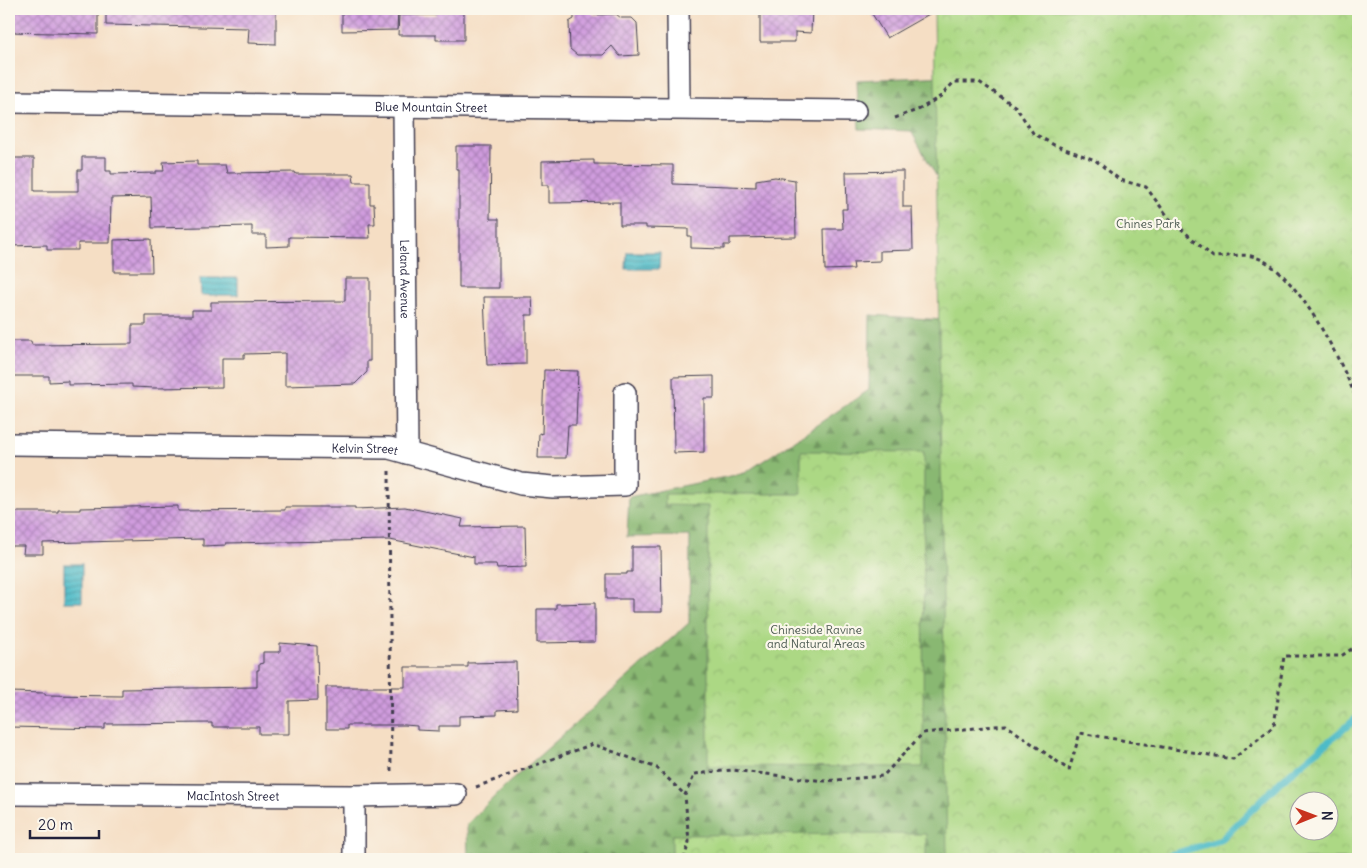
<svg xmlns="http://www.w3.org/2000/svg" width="1367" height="868" viewBox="0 0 1367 868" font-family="Delius,sans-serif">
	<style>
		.forest { fill: url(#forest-firs); stroke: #566d56; fill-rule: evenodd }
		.park { fill: url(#park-crowns); stroke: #677d60; fill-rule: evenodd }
		.water { fill: url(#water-rules); stroke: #386e82 }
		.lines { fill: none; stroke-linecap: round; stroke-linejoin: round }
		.stream { stroke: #4ebbc8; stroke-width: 7 }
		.building { fill: url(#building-cross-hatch) }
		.minor-casing { stroke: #423e50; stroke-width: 24 }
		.path { stroke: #423e50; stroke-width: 3; stroke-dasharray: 4 4; stroke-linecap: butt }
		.minor { stroke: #fff; stroke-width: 21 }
		.labels { text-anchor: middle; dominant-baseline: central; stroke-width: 4.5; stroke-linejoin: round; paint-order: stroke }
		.street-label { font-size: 12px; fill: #22223b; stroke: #fbf7ec }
		.park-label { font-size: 12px; fill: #4b5951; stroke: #fbf7ec }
	</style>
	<defs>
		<pattern id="forest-firs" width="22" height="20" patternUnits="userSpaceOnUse" patternTransform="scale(1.25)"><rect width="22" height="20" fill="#89b872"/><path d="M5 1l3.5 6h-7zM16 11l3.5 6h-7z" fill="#70955f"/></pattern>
		<pattern id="park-crowns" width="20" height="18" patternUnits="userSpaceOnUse" patternTransform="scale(1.25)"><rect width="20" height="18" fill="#acd884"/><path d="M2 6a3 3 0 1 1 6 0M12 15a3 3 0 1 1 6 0" fill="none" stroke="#94b973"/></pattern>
		<pattern id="water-rules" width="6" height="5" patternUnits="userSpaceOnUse" patternTransform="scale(1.25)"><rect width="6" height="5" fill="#4ebbc8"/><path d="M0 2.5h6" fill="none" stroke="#4098a4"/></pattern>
		<pattern id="building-cross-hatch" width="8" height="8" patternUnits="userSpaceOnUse" patternTransform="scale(1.25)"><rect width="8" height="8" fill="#d09cde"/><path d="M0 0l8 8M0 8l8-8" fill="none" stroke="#a87fb5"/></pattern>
	</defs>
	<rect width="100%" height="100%" fill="#fbf7ec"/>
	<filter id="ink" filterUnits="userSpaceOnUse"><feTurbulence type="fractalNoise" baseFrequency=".02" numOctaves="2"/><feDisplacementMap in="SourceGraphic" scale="10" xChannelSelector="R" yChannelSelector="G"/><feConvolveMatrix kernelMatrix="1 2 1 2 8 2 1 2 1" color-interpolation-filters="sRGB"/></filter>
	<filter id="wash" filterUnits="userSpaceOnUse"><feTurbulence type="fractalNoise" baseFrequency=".0096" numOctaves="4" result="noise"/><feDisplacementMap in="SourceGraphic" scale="20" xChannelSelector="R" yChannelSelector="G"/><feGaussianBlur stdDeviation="1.12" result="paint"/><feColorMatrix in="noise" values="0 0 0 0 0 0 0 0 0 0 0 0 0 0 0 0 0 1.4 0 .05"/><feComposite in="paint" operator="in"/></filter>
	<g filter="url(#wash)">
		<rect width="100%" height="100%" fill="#f5dec4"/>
		<!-- forest -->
		<path class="forest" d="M 1358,9 L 1358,859 L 468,859 L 467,824 L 504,787 L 689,623 L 690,536 L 627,537 L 629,497 L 745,473 L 869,390 L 870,315 L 943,320 L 943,188 L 911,131 L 859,129 L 857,80 L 949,76 ZM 1300,800 L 1330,800 L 1330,830 L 1300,830 Z"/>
		<!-- park -->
		<g class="park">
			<path d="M 934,9 L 1358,9 L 1358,859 L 947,859 ZM 1300,800 L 1330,800 L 1330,830 L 1300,830 Z"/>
			<path d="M 801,451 L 924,452 L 923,767 L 708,766 L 708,506 L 665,505 L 665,494 L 801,494 Z"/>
			<path d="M 926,834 L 926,859 L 672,859 L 672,835 Z"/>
		</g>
		<!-- water -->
		<g class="water">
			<path d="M 627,252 L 660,252 L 659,269 L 626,269 Z"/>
			<path d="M 200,278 L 238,278 L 238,295 L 201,295 Z"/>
			<rect x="64" y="564" width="18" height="38"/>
		</g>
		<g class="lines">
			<!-- stream -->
			<path class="stream" d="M 1156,859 L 1221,840 L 1281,781 L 1358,717"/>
		</g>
		<g id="blocks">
			<!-- building -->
			<g class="building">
				<path d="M 9,9 L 98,9 L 98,34 L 9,32 Z"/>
				<path d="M 106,9 L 276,9 L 276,44 L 248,43 L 249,28 L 106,25 Z"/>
				<path d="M 342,9 L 398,9 L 397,30 L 342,31 Z"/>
				<path d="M 436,9 L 464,9 L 464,40 L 436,40 L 436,35 L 398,35 L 399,15 L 436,15 Z"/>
				<path d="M 574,9 L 589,9 L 594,15 L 616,14 L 621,18 L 632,18 L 637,23 L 639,55 L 620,56 L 612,46 L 603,55 L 577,55 L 570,49 L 569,22 L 574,19 Z"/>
				<path d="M 760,9 L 812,9 L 811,33 L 795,32 L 795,42 L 760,42 Z"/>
				<path d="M 869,9 L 938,9 L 887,38 Z"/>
				<path d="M 456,146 L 491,146 L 490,219 L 499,219 L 499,288 L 459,288 L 459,169 L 456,169 Z"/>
				<path d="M 82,157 L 106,157 L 106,171 L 111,171 L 111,174 L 156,173 L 156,171 L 164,171 L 163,162 L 197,161 L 197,165 L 225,165 L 227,173 L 295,172 L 296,174 L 353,174 L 354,182 L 370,182 L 370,204 L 374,204 L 375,224 L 369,224 L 370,238 L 289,237 L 289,246 L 266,247 L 266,235 L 252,235 L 252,226 L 152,228 L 151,197 L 111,198 L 110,243 L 78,243 L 78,250 L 47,250 L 47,245 L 9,246 L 9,158 L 34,158 L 34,191 L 78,191 L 78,170 L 82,170 Z"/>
				<path d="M 594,160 L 594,164 L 673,165 L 673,184 L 756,187 L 756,180 L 775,177 L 795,180 L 796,237 L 730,238 L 730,245 L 724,245 L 724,249 L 691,248 L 691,236 L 688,236 L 688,229 L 646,228 L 646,225 L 620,225 L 620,202 L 549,203 L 549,185 L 542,185 L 542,161 Z"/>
				<path d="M 903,171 L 903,207 L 912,207 L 913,250 L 880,251 L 880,261 L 853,262 L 854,269 L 825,270 L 824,229 L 843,229 L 842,209 L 847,209 L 846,172 Z"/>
				<path d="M 151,239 L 152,272 L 114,272 L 114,240 Z"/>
				<path d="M 345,278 L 370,278 L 370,361 L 367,361 L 367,372 L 355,384 L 285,386 L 285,353 L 244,354 L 244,358 L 222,358 L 222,387 L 155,388 L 132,387 L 132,384 L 68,385 L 68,381 L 49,382 L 49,376 L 9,376 L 9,341 L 31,341 L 32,345 L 132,344 L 132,325 L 146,325 L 146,316 L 192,316 L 192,310 L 211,310 L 211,302 L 345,301 Z"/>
				<path d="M 484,297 L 532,297 L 533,315 L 526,315 L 526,364 L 487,365 Z"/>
				<path d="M 544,370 L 578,371 L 576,425 L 568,425 L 566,458 L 538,458 L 539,433 L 542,434 Z"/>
				<path d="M 714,376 L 714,398 L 704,398 L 704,452 L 674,453 L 673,377 Z"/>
				<path d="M 178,506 L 178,511 L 285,510 L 285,507 L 355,507 L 355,509 L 405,507 L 463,519 L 461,527 L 525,526 L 526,567 L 497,568 L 496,564 L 474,564 L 474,557 L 390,540 L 226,543 L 226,545 L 203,546 L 203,539 L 43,543 L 43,554 L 23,554 L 24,546 L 9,546 L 9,512 L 58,512 L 58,510 L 80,510 L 80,508 Z"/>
				<path d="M 632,547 L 661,547 L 662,612 L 632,612 L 632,599 L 606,599 L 606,574 L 627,574 L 627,572 L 632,572 Z"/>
				<path d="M 595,603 L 595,642 L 537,643 L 537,609 L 556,609 L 556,604 Z"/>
				<path d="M 280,643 L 317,646 L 318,700 L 289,701 L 289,734 L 259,734 L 259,727 L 212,727 L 212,723 L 105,724 L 105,729 L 9,727 L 9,692 L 45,693 L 45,695 L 122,696 L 122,689 L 257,687 L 257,670 L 259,670 L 259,664 L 263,663 L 263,652 L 280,652 Z"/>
				<path d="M 516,662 L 517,709 L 497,710 L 497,715 L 459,716 L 459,726 L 439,726 L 439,731 L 417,730 L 417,726 L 405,725 L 347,725 L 347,729 L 326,729 L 326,687 L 405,687 L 405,667 L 468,667 L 468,663 Z"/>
			</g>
		</g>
	</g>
	<g filter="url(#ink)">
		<use href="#blocks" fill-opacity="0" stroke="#423e50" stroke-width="1"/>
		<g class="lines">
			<!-- minor casing -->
			<g class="minor-casing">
				<g id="minor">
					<path d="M 678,9 L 679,108"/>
					<path id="s1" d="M 9,102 L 855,111"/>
					<path id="s2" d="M 404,107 L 407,453"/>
					<path id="s3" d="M 9,444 L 389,448 L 521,484 L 553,487 L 625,485 L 625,393"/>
					<path id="s4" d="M 9,794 L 354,796 L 456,794"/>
					<path d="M 354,796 L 354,859"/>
				</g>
			</g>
			<!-- path -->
			<g class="path">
				<path d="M 895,118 L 920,109 L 941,96 L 954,82 L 979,82 L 1016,107 L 1033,133 L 1054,145 L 1095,160 L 1120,180 L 1146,187 L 1169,218 L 1213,257 C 1225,257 1244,253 1255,257 C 1297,270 1342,363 1358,402"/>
				<path d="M 389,471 L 391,775"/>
				<path d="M 476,787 L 593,744 L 657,768 L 685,795"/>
				<path d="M 684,859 L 689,842 L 685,795 L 695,774 L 732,770 L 825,781 L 883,776 L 923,733 L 1006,725 L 1069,770 L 1080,733 L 1233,759 L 1274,726 L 1284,656 L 1341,656 L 1358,645"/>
			</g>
			<!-- minor -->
			<use href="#minor" class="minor"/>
		</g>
	</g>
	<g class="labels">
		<!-- street labels -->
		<g class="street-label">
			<text stroke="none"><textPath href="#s1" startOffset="422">Blue Mountain Street</textPath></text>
			<text stroke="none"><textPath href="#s2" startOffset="172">Leland Avenue</textPath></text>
			<text stroke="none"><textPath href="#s3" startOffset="356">Kelvin Street</textPath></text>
			<text stroke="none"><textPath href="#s4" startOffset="224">MacIntosh Street</textPath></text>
		</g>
		<!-- park labels -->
		<g class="park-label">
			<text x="1148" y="223">Chines Park</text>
			<text x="816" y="629">Chineside Ravine<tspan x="816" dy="14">and Natural Areas</tspan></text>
		</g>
	</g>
	<!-- margin -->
	<rect width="1367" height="868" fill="none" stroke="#fbf7ec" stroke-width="30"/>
	<!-- north arrow -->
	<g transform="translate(1314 816) rotate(89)"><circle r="24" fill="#fbf7ec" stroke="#a4a2a5"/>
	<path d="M0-4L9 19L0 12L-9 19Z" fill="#c8321e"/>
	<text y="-8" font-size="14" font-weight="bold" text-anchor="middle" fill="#22223b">N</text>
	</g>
	<!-- scale -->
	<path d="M30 830v8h69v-8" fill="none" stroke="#22223b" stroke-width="2.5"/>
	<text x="38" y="830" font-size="15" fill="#22223b" stroke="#fbf7ec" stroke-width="4" paint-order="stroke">20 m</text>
</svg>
